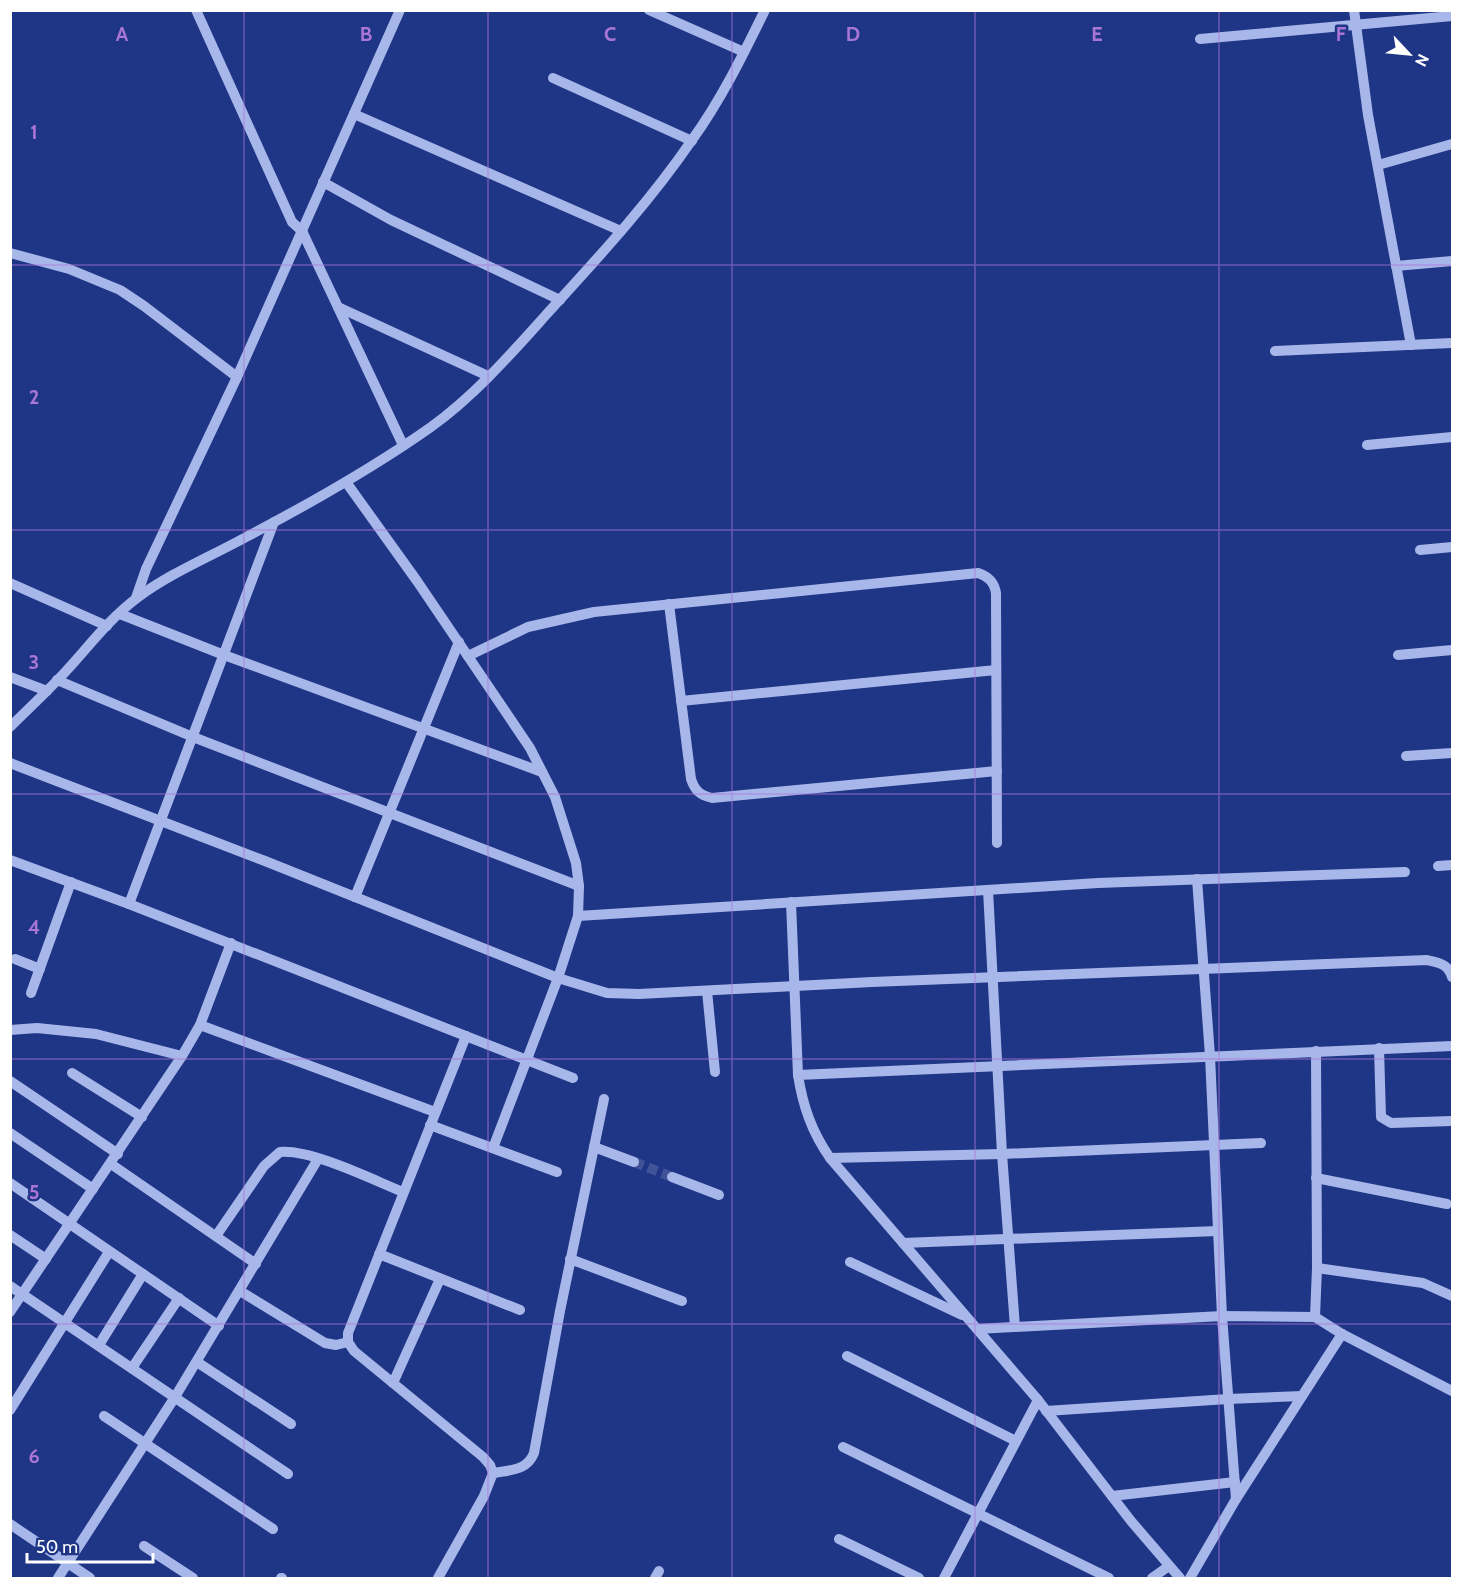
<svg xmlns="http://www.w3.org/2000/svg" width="1463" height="1589" viewBox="0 0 1463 1589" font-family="Cabin,sans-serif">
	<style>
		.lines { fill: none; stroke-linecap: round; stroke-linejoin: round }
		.minor-tunnel { stroke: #415398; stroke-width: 10; stroke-dasharray: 10 5; stroke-linecap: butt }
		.minor { stroke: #a8b7ea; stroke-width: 10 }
		.grid { fill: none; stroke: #a976d5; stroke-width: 1.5; stroke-opacity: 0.55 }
		.grid-label { font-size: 20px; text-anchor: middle; font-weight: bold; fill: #a976d5; stroke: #1f3586; stroke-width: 5; stroke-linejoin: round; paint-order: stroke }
	</style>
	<rect width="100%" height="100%" fill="#1f3586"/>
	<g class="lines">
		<!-- minor-tunnel -->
		<path class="minor-tunnel" d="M 634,1162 L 672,1177"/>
		<!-- minor -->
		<g class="minor">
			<path d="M 196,10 L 292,222 L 302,231 L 403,445"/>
			<path d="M 649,10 L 744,52"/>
			<path d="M 1354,10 L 1368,115 L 1411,345"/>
			<path d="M 1200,39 L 1452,16"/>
			<path d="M 553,78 L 692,141"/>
			<path d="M 354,114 L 621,231"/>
			<path d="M 1378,165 L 1452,144"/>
			<path d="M 323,182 L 391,220 L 560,300"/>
			<path d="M 10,253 L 69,269 L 120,290 L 144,306 L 237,377"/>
			<path d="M 1396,266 L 1452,261"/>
			<path d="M 338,307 L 488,376"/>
			<path d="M 1275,351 L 1452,343"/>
			<path d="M 1367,445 L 1452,437"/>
			<path d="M 346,482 L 417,581 L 530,748 L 555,797 L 576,863 L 579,886 L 578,916 L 558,978 L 493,1148"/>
			<path d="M 1420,550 L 1452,547"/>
			<path d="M 10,583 L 107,626"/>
			<path d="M 136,598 L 146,569 L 237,377 L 400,10"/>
			<path d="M 669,604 L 691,779 C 695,791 700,795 712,798 L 997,771"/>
			<path d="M 120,614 L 224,655 L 542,772"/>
			<path d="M 1398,655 L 1452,650"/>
			<path d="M 468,656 L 528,627 L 594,612 L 978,573 C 989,577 994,582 996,593 L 997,843"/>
			<path d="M 10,677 L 47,691"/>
			<path d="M 57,680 L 193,737 L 579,886"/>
			<path d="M 681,701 L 996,670"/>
			<path d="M 10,727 C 29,708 49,690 67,670 C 89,646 110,618 137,598 C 170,573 212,556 248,536 C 311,503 373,468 431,427 C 474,396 510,355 545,316 C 596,260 649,203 692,140 C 721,100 743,55 765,10"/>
			<path d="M 1406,756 L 1452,753"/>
			<path d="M 10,763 L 265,861 L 558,978 L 607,993 L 639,994 L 872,982 L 1427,960 C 1440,963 1448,964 1452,977"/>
			<path d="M 10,860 L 129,904 L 573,1078"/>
			<path d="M 1438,866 L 1452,865"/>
			<path d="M 1197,879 L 1210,1056 L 1222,1316 L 1236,1499"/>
			<path d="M 988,890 L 1002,1154 L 1015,1327"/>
			<path d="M 355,897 L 459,642"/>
			<path d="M 791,902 L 798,1075 C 803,1107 812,1132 830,1158 L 1038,1400 L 1131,1521 L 1180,1578"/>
			<path d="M 129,904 L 274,522"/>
			<path d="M 578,916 L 1098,883 L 1405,872"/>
			<path d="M 15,959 L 40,969"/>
			<path d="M 707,991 L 715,1072"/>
			<path d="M 31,993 L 71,882"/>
			<path d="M 200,1025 L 435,1112"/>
			<path d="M 10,1030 L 37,1028 L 96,1034 L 182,1056"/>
			<path d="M 1379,1048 L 1381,1117 L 1391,1123 L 1452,1121"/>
			<path d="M 72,1073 L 142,1117"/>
			<path d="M 798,1075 L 1452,1046"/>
			<path d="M 10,1081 L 118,1154"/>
			<path d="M 430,1125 L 557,1172"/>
			<path d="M 10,1133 L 93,1189"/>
			<path d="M 594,1147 L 634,1162"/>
			<path d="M 830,1158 L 1002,1154 L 1261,1143"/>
			<path d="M 111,1164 L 256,1264"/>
			<path d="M 672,1177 L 719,1195"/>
			<path d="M 1316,1178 L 1447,1204"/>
			<path d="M 10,1183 L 219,1326"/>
			<path d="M 10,1235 L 46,1259"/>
			<path d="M 216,1236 L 264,1166 L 280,1152 C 311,1149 373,1180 403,1192"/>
			<path d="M 903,1243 L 1218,1231"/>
			<path d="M 379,1254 L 520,1310"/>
			<path d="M 570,1259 L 682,1301"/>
			<path d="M 850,1262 L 962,1315"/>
			<path d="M 1317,1268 L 1423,1283 L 1452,1296"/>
			<path d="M 10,1286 L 288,1474"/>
			<path d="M 240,1291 L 325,1343 L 336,1345 L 348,1342"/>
			<path d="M 10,1312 L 182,1056 L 200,1025 L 231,943"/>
			<path d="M 1315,1317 L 1317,1268 L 1316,1051"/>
			<path d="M 977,1329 L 1222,1316 L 1315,1317 L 1342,1334 L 1452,1391"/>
			<path d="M 99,1345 L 143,1274"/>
			<path d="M 847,1356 L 1016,1441"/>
			<path d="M 197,1362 L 291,1424"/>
			<path d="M 132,1368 L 179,1298"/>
			<path d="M 393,1383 L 440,1279"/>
			<path d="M 10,1410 L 109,1252"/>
			<path d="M 1046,1411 L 1228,1399 L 1302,1396"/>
			<path d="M 104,1416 L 273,1529"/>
			<path d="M 843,1447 L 1109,1578"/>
			<path d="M 493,1473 C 510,1470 527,1471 534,1453 L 560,1311 L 604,1099"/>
			<path d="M 1112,1496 L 1235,1482"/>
			<path d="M 10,1524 L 90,1578"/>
			<path d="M 839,1539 L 919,1578"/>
			<path d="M 144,1546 L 193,1578"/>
			<path d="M 58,1578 L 175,1397 L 318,1159"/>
			<path d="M 281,1578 L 282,1578"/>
			<path d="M 438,1578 L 484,1496 L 493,1473 L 490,1465 L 483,1457 L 354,1351 L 348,1342 L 348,1333 L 466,1036"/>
			<path d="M 655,1578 L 659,1571"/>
			<path d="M 944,1578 L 1038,1400"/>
			<path d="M 1152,1578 L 1169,1566"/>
			<path d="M 1190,1578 L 1236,1499 L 1342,1334"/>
		</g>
	</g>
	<!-- grid -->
	<path class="grid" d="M 244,10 L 244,1578M 488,10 L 488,1578M 732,10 L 732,1578M 975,10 L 975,1578M 1219,10 L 1219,1578M 10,265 L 1452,265M 10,530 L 1452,530M 10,794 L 1452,794M 10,1059 L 1452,1059M 10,1324 L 1452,1324"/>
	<g class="grid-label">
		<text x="122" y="41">A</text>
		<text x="366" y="41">B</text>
		<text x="610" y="41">C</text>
		<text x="853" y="41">D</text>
		<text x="1097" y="41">E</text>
		<text x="1341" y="41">F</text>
		<text x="34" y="139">1</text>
		<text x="34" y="404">2</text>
		<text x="34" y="669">3</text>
		<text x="34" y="934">4</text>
		<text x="34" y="1199">5</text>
		<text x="34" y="1463">6</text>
	</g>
	<!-- border -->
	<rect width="1463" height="1589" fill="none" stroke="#ffffff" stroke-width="24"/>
	<!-- north arrow -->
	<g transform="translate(1409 54) rotate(116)" stroke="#1f3586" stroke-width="4.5" paint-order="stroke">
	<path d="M0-4.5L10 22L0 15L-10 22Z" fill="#ffffff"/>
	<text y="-9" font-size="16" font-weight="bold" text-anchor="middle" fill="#ffffff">N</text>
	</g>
	<!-- scale -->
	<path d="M27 1553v9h126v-9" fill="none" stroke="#ffffff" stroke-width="3"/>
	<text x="36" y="1553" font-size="18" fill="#ffffff" stroke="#1f3586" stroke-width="4.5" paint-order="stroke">50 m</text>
</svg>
